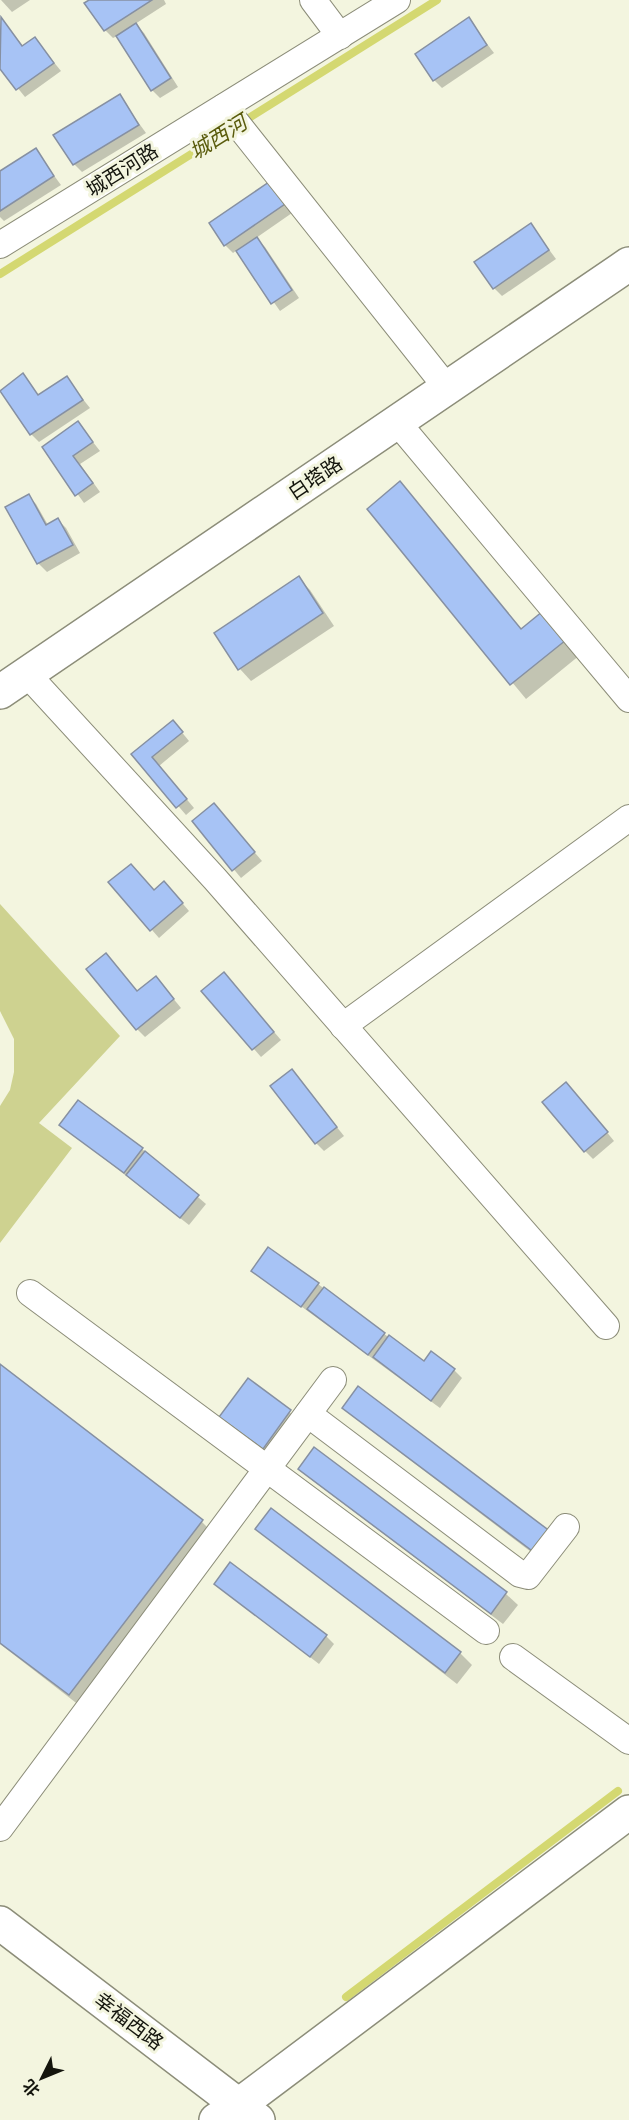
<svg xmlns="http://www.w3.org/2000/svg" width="629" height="2120" viewBox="0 0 629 2120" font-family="'Space Grotesk','Noto Sans SC',sans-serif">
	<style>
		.green { fill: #ced290 }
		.shadow { fill: #0003 }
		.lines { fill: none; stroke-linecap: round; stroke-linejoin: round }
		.stream { stroke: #d4d871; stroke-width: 8 }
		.building { fill: #a7c3f5; stroke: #8690a2; stroke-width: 1.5 }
		.minor-casing { stroke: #8c8d79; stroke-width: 28 }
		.tertiary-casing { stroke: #8c8d79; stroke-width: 36 }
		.secondary-casing { stroke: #8c8d79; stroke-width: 36 }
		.primary-casing { stroke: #8c8d79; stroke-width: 36 }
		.minor { stroke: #fff; stroke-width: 26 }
		.tertiary { stroke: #fff; stroke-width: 33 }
		.secondary { stroke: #fff; stroke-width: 33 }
		.primary { stroke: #fff; stroke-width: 33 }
		.labels { text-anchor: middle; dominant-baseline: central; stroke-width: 6; stroke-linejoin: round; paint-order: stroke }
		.street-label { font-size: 20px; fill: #14150d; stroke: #f3f5df }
		.water-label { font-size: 21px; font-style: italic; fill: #595b0c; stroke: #f3f5df }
	</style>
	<rect width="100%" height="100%" fill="#f3f5df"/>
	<!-- green -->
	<path class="green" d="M 0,904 L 120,1036 L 39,1123 L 72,1148 L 0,1243 L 0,1106 L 10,1090 L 14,1072 L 14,1039 L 0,1011 Z"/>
	<!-- shadow -->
	<g class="shadow">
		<path d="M 1,0 L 30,0 L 12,12 Z"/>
		<path d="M 92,0 L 164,0 L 166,4 L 135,24 L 144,33 L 178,87 L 160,98 L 152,90 L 117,36 L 113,38 L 105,30 L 87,3 Z"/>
		<path d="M 1,19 L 24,47 L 35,39 L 61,71 L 25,97 L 0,66 Z"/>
		<path d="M 468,19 L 494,53 L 442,88 L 434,80 Z"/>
		<path d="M 119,96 L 146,133 L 82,172 L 74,164 Z"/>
		<path d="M 35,150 L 61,185 L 4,221 L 0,217 L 0,172 Z"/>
		<path d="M 277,192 L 292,213 L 256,238 L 265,247 L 299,298 L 280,311 L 237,250 L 233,253 L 225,245 Z"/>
		<path d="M 531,225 L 556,259 L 502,296 L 494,288 Z"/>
		<path d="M 23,375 L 39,396 L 66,378 L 90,408 L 39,442 L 31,434 Z"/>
		<path d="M 78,423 L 100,451 L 80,464 L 100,492 L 84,503 L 44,447 Z"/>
		<path d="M 400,483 L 522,630 L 543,613 L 580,655 L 526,699 L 369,509 Z"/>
		<path d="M 28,496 L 36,504 L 48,525 L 58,520 L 66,528 L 80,553 L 47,572 L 39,564 L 7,507 Z"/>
		<path d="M 298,578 L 310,590 L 334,626 L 251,681 L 240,669 Z"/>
		<path d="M 180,730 L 189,741 L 159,766 L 194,808 L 186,815 L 134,754 Z"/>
		<path d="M 214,805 L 262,861 L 241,878 L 194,821 Z"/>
		<path d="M 111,883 L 155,892 L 172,891 L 189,911 L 159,938 Z"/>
		<path d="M 231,982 L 281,1040 L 261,1057 L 203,991 Z"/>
		<path d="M 163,986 L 181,1008 L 145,1037 L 137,1029 L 138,993 Z"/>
		<path d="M 292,1071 L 344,1136 L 324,1151 L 316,1143 Z"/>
		<path d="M 574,1092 L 614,1141 L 593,1159 L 585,1151 Z"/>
		<path d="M 78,1102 L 142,1149 L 206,1204 L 189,1225 L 61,1125 Z"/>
		<path d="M 253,1271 L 318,1284 L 424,1364 L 454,1370 L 462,1378 L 440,1408 Z"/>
		<path d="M 0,1366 L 202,1522 L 216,1536 L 84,1709 L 0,1644 Z"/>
		<path d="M 248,1380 L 298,1419 L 272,1456 L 221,1417 Z"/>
		<path d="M 359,1389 L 547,1564 L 356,1419 L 344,1408 Z"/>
		<path d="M 315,1449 L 506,1594 L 518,1605 L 503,1624 L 312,1480 L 300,1469 Z"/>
		<path d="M 257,1529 L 460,1653 L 472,1665 L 457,1684 Z"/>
		<path d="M 216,1584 L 326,1636 L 334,1644 L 319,1664 Z"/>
	</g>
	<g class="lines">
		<!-- stream -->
		<g class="stream">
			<path d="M 0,274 L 437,0"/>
			<path d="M 346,1997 L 618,1791"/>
		</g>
	</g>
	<!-- building -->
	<g class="building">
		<path d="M 89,0 L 152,0 L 104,31 L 84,3 Z"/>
		<path d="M 1,17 L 22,46 L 35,37 L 54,63 L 16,90 L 0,69 Z"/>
		<path d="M 469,17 L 487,45 L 433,81 L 415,54 Z"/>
		<path d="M 136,23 L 171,78 L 151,91 L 116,36 Z"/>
		<path d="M 120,94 L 139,125 L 73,165 L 53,135 Z"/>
		<path d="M 36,148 L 54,176 L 0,211 L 0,171 Z"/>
		<path d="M 269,182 L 285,204 L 224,246 L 209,223 Z"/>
		<path d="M 531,223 L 549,250 L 493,289 L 474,262 Z"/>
		<path d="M 257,237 L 292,290 L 271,304 L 236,251 Z"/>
		<path d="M 23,373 L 38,395 L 67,376 L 83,400 L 30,435 L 0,391 Z"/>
		<path d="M 78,421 L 93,442 L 73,456 L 93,483 L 75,496 L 42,447 Z"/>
		<path d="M 400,481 L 521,629 L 543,611 L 566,640 L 510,685 L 367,509 Z"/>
		<path d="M 29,494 L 46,525 L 58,518 L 73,545 L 37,564 L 5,507 Z"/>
		<path d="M 299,576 L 323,613 L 238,670 L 214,633 Z"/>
		<path d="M 173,720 L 183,732 L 152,757 L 187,799 L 176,808 L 131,754 Z"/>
		<path d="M 214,803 L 255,852 L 232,871 L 192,821 Z"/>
		<path d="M 131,864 L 154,890 L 164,881 L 183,903 L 150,931 L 108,882 Z"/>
		<path d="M 106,953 L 137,991 L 156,976 L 174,999 L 136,1030 L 86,969 Z"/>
		<path d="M 224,972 L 274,1032 L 252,1050 L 201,991 Z"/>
		<path d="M 292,1069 L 337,1127 L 315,1144 L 270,1086 Z"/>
		<path d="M 566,1082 L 608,1132 L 584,1152 L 542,1102 Z"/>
		<path d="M 78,1100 L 143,1148 L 124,1173 L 59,1125 Z"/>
		<path d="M 145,1151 L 199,1195 L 180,1218 L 126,1175 Z"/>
		<path d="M 268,1247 L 319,1283 L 301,1307 L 251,1271 Z"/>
		<path d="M 324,1287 L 385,1333 L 368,1355 L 307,1309 Z"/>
		<path d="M 389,1335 L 424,1361 L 431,1351 L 455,1369 L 431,1401 L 373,1357 Z"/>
		<path d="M 0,1364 L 203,1520 L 69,1695 L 0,1643 Z"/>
		<path d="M 248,1378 L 291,1410 L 263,1449 L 219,1417 Z"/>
		<path d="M 358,1386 L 551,1532 L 535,1553 L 342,1408 Z"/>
		<path d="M 314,1447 L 507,1592 L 491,1614 L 298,1469 Z"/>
		<path d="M 271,1508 L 461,1652 L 445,1673 L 255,1529 Z"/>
		<path d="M 230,1562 L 327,1635 L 310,1657 L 214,1584 Z"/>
	</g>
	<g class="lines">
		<!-- minor casing -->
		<g class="minor-casing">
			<g id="minor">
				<path d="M 313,0 L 340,36"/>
				<path d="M 224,107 L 447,388"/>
				<path d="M 0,245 L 397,0"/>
				<path d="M 397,422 L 629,699"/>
				<path d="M 27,674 L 215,879 L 606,1326"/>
				<path d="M 343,1026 L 629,818"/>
				<path d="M 30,1293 L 486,1631"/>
				<path d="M 308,1414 L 520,1574 L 528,1576 L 566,1527"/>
				<path d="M 513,1657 L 629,1741"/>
				<path d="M 0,1828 L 333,1380"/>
			</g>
		</g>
		<!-- tertiary casing -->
		<g class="tertiary-casing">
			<g id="tertiary">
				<path d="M 0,692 L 629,264"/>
				<path d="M 239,2105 L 629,1812"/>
			</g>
		</g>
		<!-- secondary casing -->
		<g class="secondary-casing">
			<path id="secondary" d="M 216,2120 L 239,2105"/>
		</g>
		<!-- primary casing -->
		<g class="primary-casing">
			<path id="primary" d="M 0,1923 L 258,2120"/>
		</g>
		<!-- minor -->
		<use href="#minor" class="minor"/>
		<!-- tertiary -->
		<use href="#tertiary" class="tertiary"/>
		<!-- secondary -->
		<use href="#secondary" class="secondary"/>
		<!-- primary -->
		<use href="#primary" class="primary"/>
	</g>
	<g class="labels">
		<!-- street labels -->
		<g class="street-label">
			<text transform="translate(122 170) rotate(-32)">城西河路</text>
			<text transform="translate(315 478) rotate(-34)">白塔路</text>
			<text transform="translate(129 2021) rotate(37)">幸福西路</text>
		</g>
		<!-- water labels -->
		<g class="water-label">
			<text transform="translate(218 137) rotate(-32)">城西河</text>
		</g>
	</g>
	<!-- north arrow -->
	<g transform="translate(42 2078) rotate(227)" stroke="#f3f5df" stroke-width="4.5" paint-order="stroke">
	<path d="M0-4.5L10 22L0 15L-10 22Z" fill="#14150d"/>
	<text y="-9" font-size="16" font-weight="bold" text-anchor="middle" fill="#14150d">北</text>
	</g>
</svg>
